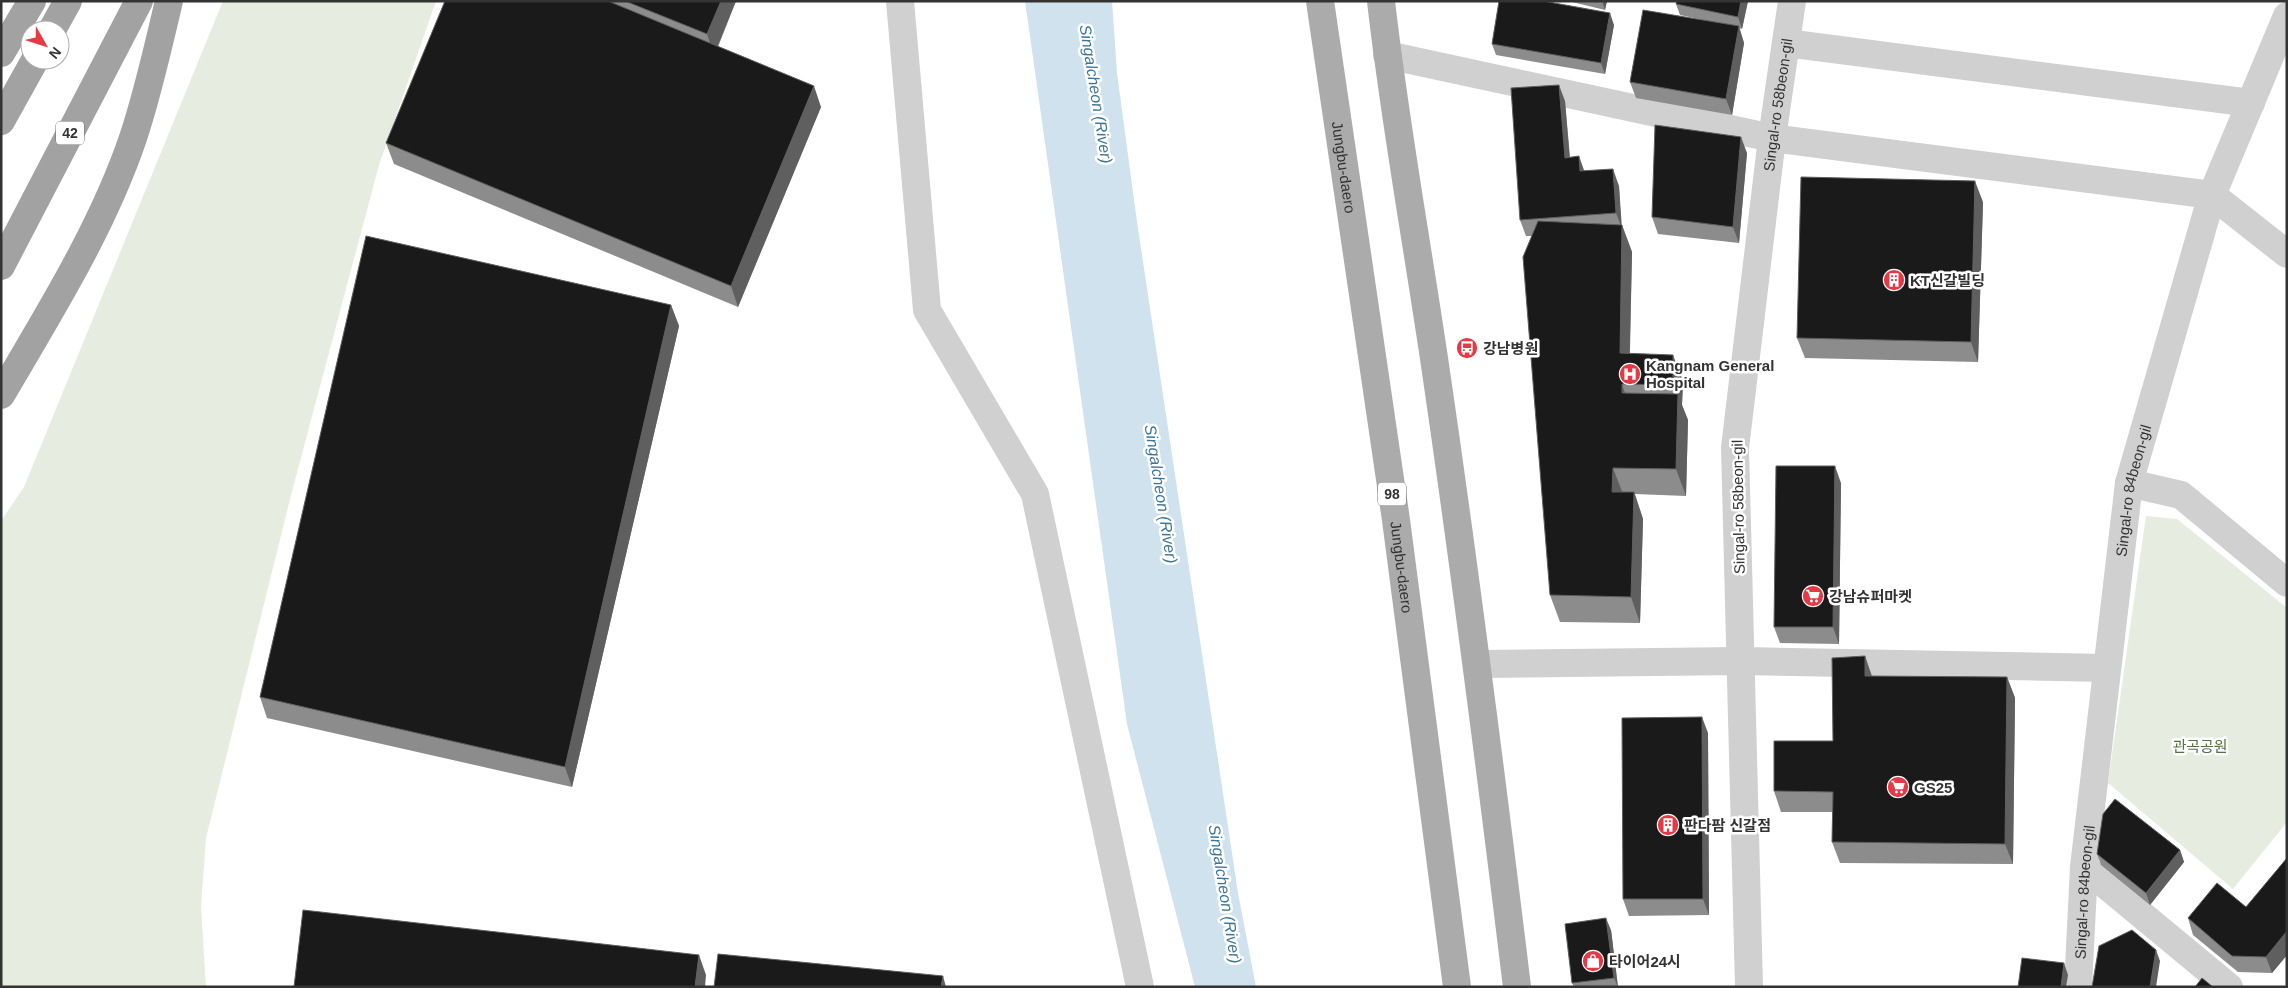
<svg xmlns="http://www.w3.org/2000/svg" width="2288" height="988" viewBox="0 0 2288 988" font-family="Arial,'Noto Sans KR',sans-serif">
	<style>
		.green { fill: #e6ecdf }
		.water { fill: #cfe2ee }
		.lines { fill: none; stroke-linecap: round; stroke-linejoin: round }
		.minor { stroke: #d0d0d0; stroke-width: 28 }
		.tertiary { stroke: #d0d0d0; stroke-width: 28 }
		.primary { stroke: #ababab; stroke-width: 28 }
		.trunk { stroke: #a2a2a2; stroke-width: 28 }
		.wall { fill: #8c8c8c }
		.shaded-wall { fill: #5f5f5f }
		.building { fill: #1a1a1a; stroke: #5f5f5f }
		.labels { text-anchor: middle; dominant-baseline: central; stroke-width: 5; stroke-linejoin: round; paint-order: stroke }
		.shield { fill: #fff; stroke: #707070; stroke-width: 1 }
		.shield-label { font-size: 14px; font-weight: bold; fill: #333 }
		.street-label { font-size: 15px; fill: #333; stroke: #fff }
		.poi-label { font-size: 15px; font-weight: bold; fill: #333; stroke: #fff; text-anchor: start }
		.park-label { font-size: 15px; fill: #56703f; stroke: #fff }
		.water-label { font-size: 16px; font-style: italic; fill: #3f7597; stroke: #fff }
	</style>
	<rect width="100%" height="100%" fill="#fff"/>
	<!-- green -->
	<g class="green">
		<path d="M 223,1 L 436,1 L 379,165 L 291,495 L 206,838 L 201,906 L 206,987 L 1,987 L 1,521 L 24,487 Z"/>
		<path d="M 2146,516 L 2177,519 L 2287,608 L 2287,822 L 2233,889 L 2108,783 Z"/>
	</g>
	<!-- water -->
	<path class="water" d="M 1025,1 L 1112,1 L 1117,73 L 1137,222 L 1238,893 L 1256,987 L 1195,987 L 1127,724 Z"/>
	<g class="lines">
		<!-- minor -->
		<g class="minor">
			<path d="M 900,1 L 927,310 L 1035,494 L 1140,987"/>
			<path d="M 1786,43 L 2251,103"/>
			<path d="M 1387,55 L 1772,138 L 2212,195 L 2287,254"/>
			<path d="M 2129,483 L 2181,495 L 2287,583"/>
			<path d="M 1478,664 L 1741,661 L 2106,668"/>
			<path d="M 2084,867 L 2229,987"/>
			<path id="s1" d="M 2078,987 L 2084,867 L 2129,483 L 2212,195 L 2287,16"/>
		</g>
		<!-- tertiary -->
		<path class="tertiary" id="s2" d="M 1749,987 L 1735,448 L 1772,138 L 1792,1"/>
		<!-- primary -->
		<g class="primary">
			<path id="s3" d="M 1320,1 L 1396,520 L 1457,987"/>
			<path d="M 1381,1 C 1395,125 1418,248 1436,372 C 1466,577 1492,781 1517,987"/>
		</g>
		<!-- trunk -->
		<g class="trunk">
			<path d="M 52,30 L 68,1"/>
			<path d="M 1,53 L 32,1"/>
			<path d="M 1,121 L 35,60"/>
			<path d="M 1,266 L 139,1"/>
			<path d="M 1,395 C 49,313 102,229 133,138 C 148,93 158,47 169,1"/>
		</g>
	</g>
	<!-- wall -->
	<g class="wall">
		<path d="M 445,1 L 736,1 L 718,47 L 821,107 L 738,307 L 394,164 L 386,143 Z"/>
		<path d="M 1568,1 L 1607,1 L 1605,10 Z"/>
		<path d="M 1748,1 L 1742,29 L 1739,28 L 1744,43 L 1732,115 L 1636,98 L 1630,82 L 1708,21 L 1680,15 L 1676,4 Z"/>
		<path d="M 1614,25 L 1605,74 L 1496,55 L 1492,44 Z"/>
		<path d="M 1565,101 L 1570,157 L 1584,171 L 1619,186 L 1621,225 L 1622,225 L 1632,252 L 1630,354 L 1683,381 L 1682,405 L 1688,420 L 1686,496 L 1635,494 L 1643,519 L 1640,623 L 1560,622 L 1550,595 L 1532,236 L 1526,236 L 1520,220 Z"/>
		<path d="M 1747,153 L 1739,243 L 1658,234 L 1652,217 Z"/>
		<path d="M 1983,202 L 1978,362 L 1805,358 L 1797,338 Z"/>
		<path d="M 671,305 L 679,326 L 572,787 L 267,718 L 260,697 Z"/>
		<path d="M 1841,483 L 1839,644 L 1780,643 L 1774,627 Z"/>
		<path d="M 1865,656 L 1872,676 L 2007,677 L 2015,698 L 2013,864 L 1840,863 L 1832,842 L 1832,812 L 1781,812 L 1774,791 L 1833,741 Z"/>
		<path d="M 1708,733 L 1709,915 L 1629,916 L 1623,899 Z"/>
		<path d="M 2180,850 L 2184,862 L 2150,905 L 2101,865 L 2097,854 Z"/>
		<path d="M 2287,858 L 2287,955 L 2272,973 L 2238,972 L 2193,935 L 2188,918 L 2246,907 Z"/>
		<path d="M 1611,930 L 1618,987 L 1574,987 L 1572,983 Z"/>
	</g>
	<!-- shaded-wall -->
	<g class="shaded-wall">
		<path d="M 721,1 L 736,1 L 714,55 L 707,34 Z"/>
		<path d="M 1602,1 L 1607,1 L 1605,10 Z"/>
		<path d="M 1741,1 L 1748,1 L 1742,29 L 1738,17 Z"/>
		<path d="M 1610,13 L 1614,25 L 1605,74 L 1601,63 Z"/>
		<path d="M 1739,26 L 1744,43 L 1732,115 L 1726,99 Z"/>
		<path d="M 1559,85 L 1565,101 L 1571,174 L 1565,158 Z"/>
		<path d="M 814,86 L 821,107 L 738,307 L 731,286 Z"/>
		<path d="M 1741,137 L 1747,153 L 1739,243 L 1733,227 Z"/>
		<path d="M 1579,156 L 1585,173 L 1580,171 Z"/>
		<path d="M 1613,169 L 1619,186 L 1622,229 L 1616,213 Z"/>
		<path d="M 1975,181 L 1983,202 L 1978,362 L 1971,342 Z"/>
		<path d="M 1622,225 L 1632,252 L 1629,380 L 1620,353 Z"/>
		<path d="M 671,305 L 679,326 L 572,787 L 565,767 Z"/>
		<path d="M 1673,355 L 1683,381 L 1682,405 L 1688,420 L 1686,496 L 1676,469 L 1678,400 L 1673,385 Z"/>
		<path d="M 1622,384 L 1631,411 L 1622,393 Z"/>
		<path d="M 1835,466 L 1841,483 L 1839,644 L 1833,627 Z"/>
		<path d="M 1613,468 L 1623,494 L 1612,492 Z"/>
		<path d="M 1634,492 L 1643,519 L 1640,623 L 1631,597 Z"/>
		<path d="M 1865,656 L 1872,677 L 1865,676 Z"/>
		<path d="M 2007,677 L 2015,698 L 2013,864 L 2005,844 Z"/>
		<path d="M 1702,717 L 1708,733 L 1709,915 L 1703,899 Z"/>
		<path d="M 2180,850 L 2184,862 L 2150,905 L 2146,893 Z"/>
		<path d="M 1606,918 L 1611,930 L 1618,987 L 1614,978 Z"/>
		<path d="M 2287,931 L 2287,955 L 2272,973 L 2266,957 Z"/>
		<path d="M 2156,950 L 2160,961 L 2156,987 L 2150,987 Z"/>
		<path d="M 699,955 L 706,975 L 705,987 L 695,987 Z"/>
		<path d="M 2064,963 L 2068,975 L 2066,987 L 2061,987 Z"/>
		<path d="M 943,976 L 946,987 L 941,987 Z"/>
	</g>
	<!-- building -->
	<g class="building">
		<path d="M 445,1 L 608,1 L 814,86 L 731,286 L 386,143 Z"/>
		<path d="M 625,1 L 721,1 L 707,34 Z"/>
		<path d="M 1499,1 L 1543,1 L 1610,13 L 1601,63 L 1492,44 Z"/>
		<path d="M 1677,1 L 1741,1 L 1738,17 L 1676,4 Z"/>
		<path d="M 1643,10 L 1739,26 L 1726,99 L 1630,82 Z"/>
		<path d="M 1559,85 L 1565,158 L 1579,156 L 1580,171 L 1613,169 L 1616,213 L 1520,220 L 1511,88 Z"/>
		<path d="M 1655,125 L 1741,137 L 1733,227 L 1652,217 Z"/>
		<path d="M 1801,177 L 1975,181 L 1971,342 L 1797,338 Z"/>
		<path d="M 1538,221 L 1622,225 L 1620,353 L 1673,355 L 1673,385 L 1622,384 L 1622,393 L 1678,394 L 1676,469 L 1613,468 L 1612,492 L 1634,492 L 1631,597 L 1550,595 L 1523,257 Z"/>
		<path d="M 366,236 L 671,305 L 565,767 L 260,697 Z"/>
		<path d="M 1776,466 L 1835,466 L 1833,627 L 1774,627 Z"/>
		<path d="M 1865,656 L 1865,676 L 2007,677 L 2005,844 L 1832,842 L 1833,792 L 1774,791 L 1774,741 L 1833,741 L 1832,658 Z"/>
		<path d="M 1702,717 L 1703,899 L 1623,899 L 1622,718 Z"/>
		<path d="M 2115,799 L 2180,850 L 2146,893 L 2097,854 L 2103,814 Z"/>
		<path d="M 2287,858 L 2287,931 L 2266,957 L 2232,956 L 2188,918 L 2217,883 L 2246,907 Z"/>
		<path d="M 303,910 L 699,955 L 695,987 L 294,987 Z"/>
		<path d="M 1606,918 L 1614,978 L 1572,983 L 1565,924 Z"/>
		<path d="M 2132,930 L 2156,950 L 2150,987 L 2092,987 L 2099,946 Z"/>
		<path d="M 718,954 L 943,976 L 941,987 L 714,987 Z"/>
		<path d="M 2022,958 L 2064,963 L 2061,987 L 2018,987 Z"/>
		<path d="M 2202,978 L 2213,987 L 2195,987 Z"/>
	</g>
	<!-- icons -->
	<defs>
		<g id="building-disc" transform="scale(1.125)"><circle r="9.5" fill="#e63946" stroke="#fff"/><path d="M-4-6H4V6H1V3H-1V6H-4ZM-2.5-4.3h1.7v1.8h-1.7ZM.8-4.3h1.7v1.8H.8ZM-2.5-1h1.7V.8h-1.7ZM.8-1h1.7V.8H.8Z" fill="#fff"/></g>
		<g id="bus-disc" transform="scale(1.125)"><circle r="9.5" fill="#e63946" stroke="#fff"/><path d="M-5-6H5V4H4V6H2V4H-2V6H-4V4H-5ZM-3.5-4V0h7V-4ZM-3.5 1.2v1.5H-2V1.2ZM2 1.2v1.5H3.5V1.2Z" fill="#fff"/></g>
		<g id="hospital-disc" transform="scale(1.125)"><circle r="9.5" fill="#e63946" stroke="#fff"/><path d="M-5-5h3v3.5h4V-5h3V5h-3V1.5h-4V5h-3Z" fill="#fff"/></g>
		<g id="supermarket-disc" transform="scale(1.125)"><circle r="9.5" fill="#e63946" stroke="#fff"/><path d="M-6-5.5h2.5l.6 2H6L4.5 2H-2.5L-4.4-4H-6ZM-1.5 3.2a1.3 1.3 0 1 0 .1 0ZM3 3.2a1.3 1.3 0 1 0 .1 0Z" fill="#fff"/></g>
		<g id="shop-disc" transform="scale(1.125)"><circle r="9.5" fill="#e63946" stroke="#fff"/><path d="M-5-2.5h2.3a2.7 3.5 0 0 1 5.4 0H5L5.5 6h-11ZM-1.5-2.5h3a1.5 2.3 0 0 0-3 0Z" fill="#fff"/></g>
	</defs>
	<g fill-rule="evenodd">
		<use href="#building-disc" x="1894" y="280"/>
		<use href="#bus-disc" x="1467" y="348"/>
		<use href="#hospital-disc" x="1630" y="374"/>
		<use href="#supermarket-disc" x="1813" y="596"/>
		<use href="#supermarket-disc" x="1898" y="787"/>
		<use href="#building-disc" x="1668" y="825"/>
		<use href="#shop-disc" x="1593" y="961"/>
	</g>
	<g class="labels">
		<!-- shield labels -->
		<g class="shield">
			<rect x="56" y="121.5" width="28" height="23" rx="4"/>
			<rect x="1378" y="482.5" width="28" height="23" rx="4"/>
		</g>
		<g class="shield-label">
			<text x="70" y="133">42</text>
			<text x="1392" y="494">98</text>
		</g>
		<!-- street labels -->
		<g class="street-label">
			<text stroke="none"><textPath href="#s2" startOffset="885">Singal-ro 58beon-gil</textPath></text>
			<text stroke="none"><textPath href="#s3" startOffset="168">Jungbu-daero</textPath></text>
			<text stroke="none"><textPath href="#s1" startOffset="500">Singal-ro 84beon-gil</textPath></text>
			<text transform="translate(1738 507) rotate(-91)">Singal-ro 58beon-gil</text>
			<text stroke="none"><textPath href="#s3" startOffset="572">Jungbu-daero</textPath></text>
			<text stroke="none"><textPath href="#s1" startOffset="95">Singal-ro 84beon-gil</textPath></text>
		</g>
		<!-- poi labels -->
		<g class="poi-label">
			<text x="1910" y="280">KT신갈빌딩</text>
			<text x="1483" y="348">강남병원</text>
			<text x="1646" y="365">Kangnam General<tspan x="1646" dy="17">Hospital</tspan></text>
			<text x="1829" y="596">강남슈퍼마켓</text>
			<text x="1914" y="787">GS25</text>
			<text x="1684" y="825">판다팜 신갈점</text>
			<text x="1609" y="961">타이어24시</text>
		</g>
		<!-- park labels -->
		<g class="park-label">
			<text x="2200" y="746">관곡공원</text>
		</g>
		<!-- water labels -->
		<g class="water-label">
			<text transform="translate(1096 94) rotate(81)">Singalcheon (River)</text>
			<text transform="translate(1161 494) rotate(81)">Singalcheon (River)</text>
			<text transform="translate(1225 894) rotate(81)">Singalcheon (River)</text>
		</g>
	</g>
	<!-- border -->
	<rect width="2288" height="988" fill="none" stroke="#333333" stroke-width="5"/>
	<!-- north arrow -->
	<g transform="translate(45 45) rotate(129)"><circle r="24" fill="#ffffff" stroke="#adadad"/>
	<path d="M0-4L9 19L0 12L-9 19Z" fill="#e63946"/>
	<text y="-8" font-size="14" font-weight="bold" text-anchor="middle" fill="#333333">N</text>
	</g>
</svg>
